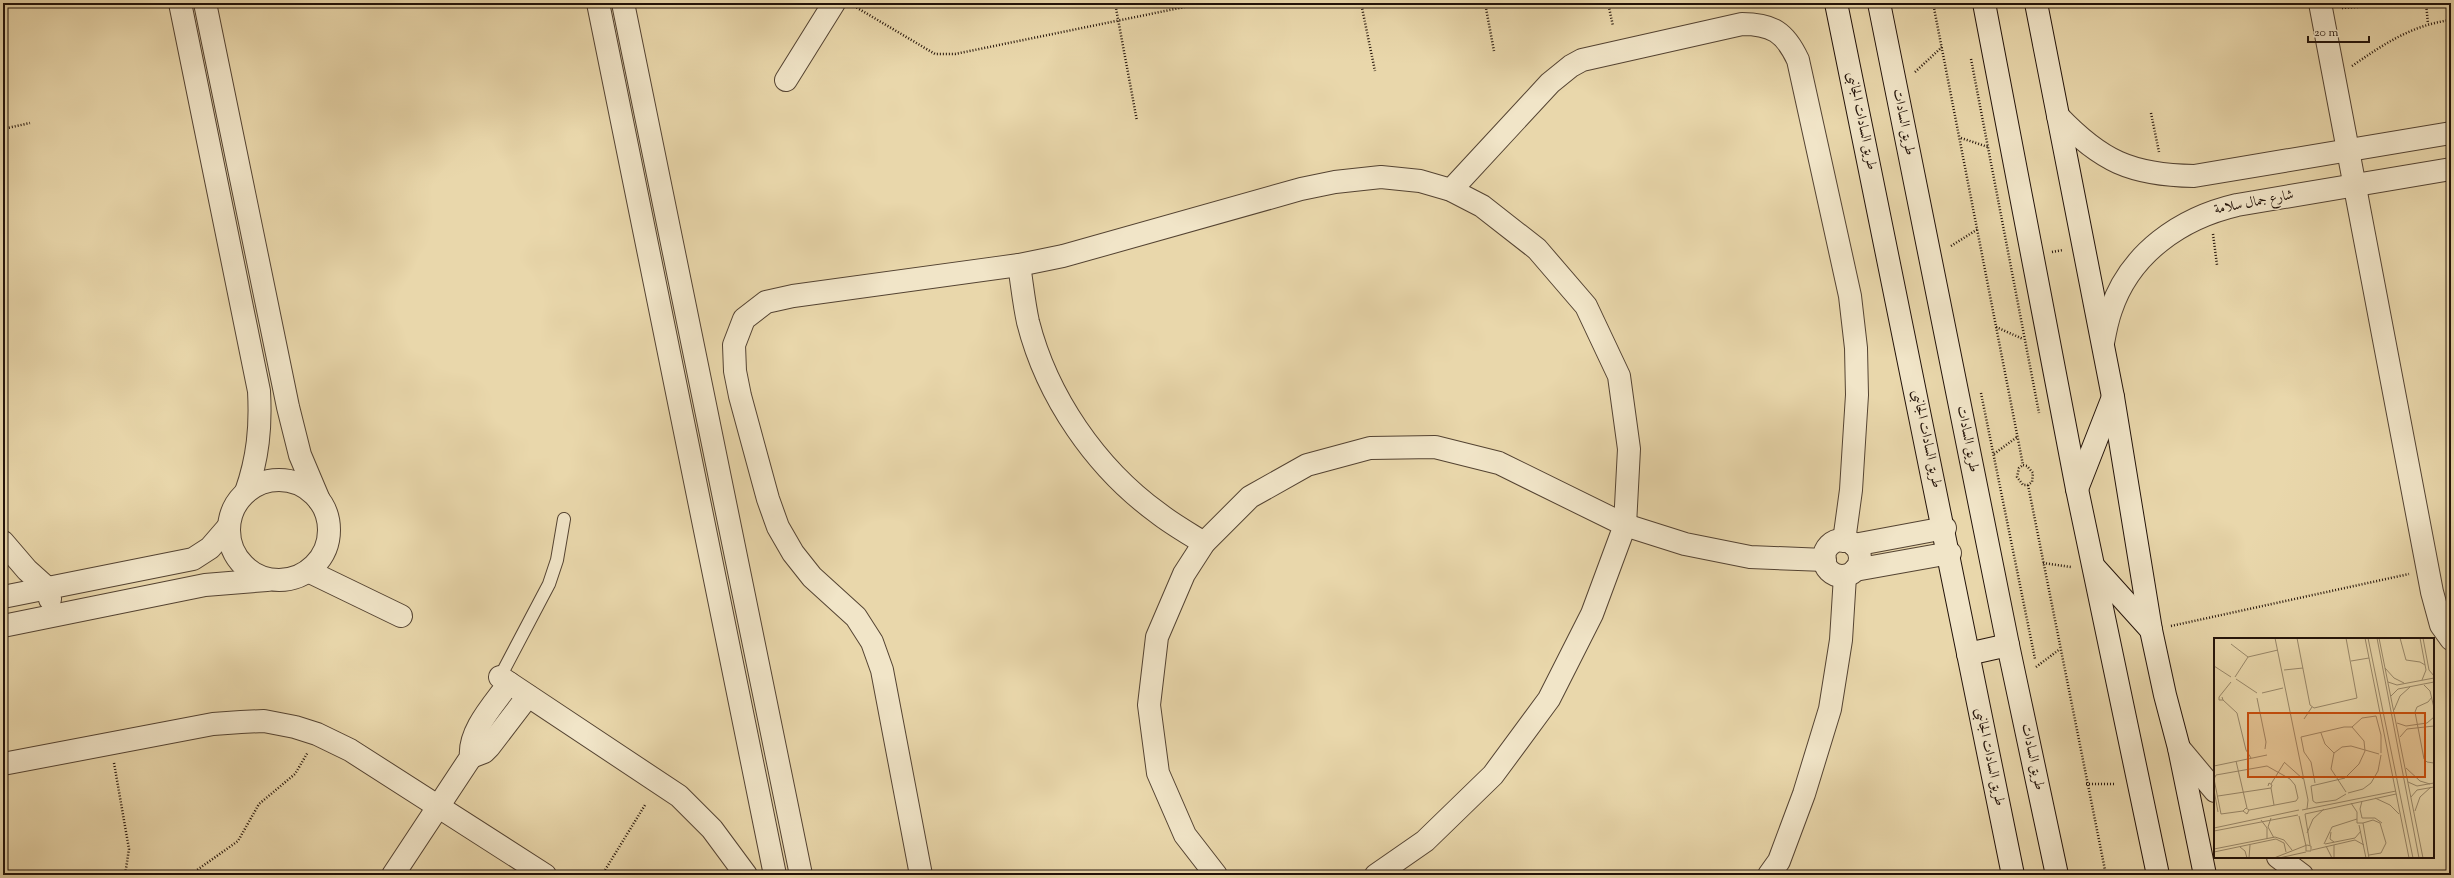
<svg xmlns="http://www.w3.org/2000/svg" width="2454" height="878" viewBox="0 0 2454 878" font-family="'Sorts Mill Goudy',Amiri,serif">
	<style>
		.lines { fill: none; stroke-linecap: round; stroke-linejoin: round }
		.lane-casing { stroke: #544332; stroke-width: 14 }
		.street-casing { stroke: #544332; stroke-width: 24 }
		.secondary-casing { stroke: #221209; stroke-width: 24 }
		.path { stroke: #221209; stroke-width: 2.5; stroke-dasharray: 1 2; stroke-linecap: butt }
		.lane { stroke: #f1e5c8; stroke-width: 12 }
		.street { stroke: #f1e5c8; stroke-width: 22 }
		.secondary { stroke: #f1e5c8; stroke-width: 22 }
		.labels { text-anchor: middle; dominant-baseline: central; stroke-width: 3; stroke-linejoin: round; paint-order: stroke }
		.street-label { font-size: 14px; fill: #221209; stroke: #f1e5c8 }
		.inset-road { fill: none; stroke: #99886a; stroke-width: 1 }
		.view { fill: #ca4e0c; fill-opacity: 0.15; stroke: #ca4e0c; stroke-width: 2 }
		.inset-edge { fill: none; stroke: #221209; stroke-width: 2 }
	</style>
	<rect width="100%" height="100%" fill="#e9d7ab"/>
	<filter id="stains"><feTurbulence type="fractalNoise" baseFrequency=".005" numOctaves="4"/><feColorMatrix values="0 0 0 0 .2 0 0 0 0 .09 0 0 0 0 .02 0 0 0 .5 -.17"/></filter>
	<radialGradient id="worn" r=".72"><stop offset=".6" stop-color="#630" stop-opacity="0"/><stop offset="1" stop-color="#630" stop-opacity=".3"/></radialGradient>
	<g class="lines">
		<!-- lane casing -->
		<g class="lane-casing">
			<path id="lane" d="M 500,677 L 549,584 L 557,560 L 564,519"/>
		</g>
		<!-- street casing -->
		<g class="street-casing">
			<g id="street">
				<path d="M 180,3 L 259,391 C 261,427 258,458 246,492"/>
				<path d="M 205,3 L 288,407 L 300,455 L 319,500"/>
				<path d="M 598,3 L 775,875"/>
				<path d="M 623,3 L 801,875"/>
				<path d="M 2320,3 L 2432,592 L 2441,625 L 2451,639"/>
				<path d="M 786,80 L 834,3"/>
				<path d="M 2058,116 C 2101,161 2131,175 2194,176 L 2451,133"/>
				<path d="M 1451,190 L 1550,83 L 1571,66 L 1582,60 L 1742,24 C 1772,24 1785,32 1798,60 L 1850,296 L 1856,348 L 1857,395 L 1854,442 L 1851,490 L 1844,541"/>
				<path d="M 1019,265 C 1022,284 1024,304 1028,322 C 1047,397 1096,468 1158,513 C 1172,524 1188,533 1204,543"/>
				<path d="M 2103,343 C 2105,332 2107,321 2111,310 C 2130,253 2181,218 2237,205 L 2451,169"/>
				<circle cx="279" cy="530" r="50"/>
				<circle cx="1842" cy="558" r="18"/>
				<path d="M 3,542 L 27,570 L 47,588 L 50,599"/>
				<path d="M 1854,545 L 1945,528"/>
				<path d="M 1855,570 L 1950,553"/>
				<path d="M 308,571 L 401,616"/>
				<path d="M 3,597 L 193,559 L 210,548 L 229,526"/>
				<path d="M 3,626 L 205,585 L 267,580"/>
				<path d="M 500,677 L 679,796 L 712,829 L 746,875"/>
				<path d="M 2179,748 L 2215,791"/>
				<path d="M 471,757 L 484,752 L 489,747 L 528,696"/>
				<path d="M 3,764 L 213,724 L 241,722 L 264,721 L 295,727 L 317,734 L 350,750 L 545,875"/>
				<path d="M 2278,857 L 2302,875"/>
				<path d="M 393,875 L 471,757 C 468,731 495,703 509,683"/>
				<path d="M 921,875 L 882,670 L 872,642 L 856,617 L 812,577 L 793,553 L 778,527 L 768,499 L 740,396 L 735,371 L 734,345 L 744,319 L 766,302 L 793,296 L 1019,265 L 1063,256 L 1301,189 L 1335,182 L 1381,177 L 1420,181 L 1451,190 L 1482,206 L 1537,249 L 1586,306 L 1619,376 L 1629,449 L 1625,525 L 1592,614 L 1549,699 L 1493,775 L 1425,841 L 1376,875"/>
				<path d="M 1216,875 L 1185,835 L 1158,773 L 1149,705 L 1157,637 L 1184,574 L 1204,543 L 1250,497 L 1307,465 L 1370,448 L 1435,447 L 1499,463 L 1625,525 L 1685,544 L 1750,557 L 1825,560"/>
				<path d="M 1769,875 L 1779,861 L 1804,794 L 1830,709 L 1841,640 L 1845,576"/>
			</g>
		</g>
		<!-- secondary casing -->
		<g class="secondary-casing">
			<g id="secondary">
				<path d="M 1836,3 L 2013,875"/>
				<path d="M 1879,3 L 2008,645 L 2057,875"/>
				<path d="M 1984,3 L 2077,489 L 2158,875"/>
				<path d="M 2036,3 L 2113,397 L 2151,630 L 2165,695 L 2179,748 L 2205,875"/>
				<path d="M 2077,489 L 2113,397"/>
				<path d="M 2096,569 L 2151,630"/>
				<path d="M 1968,654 L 2008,645"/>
			</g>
		</g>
		<!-- path -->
		<g class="path">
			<path d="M 1115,3 L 1137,121"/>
			<path d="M 1361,3 L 1375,71"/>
			<path d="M 1485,3 L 1494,51"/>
			<path d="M 1608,3 L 1613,26"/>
			<path d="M 1933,3 L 2023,465"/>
			<path d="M 2426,3 L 2428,24"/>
			<path d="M 854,6 L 935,54 L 955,54 L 1204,3"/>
			<path d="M 2342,8 L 2415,3"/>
			<path d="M 1971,59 L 2039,413"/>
			<path d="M 2352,66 C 2384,44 2412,25 2451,20"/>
			<path d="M 1915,72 L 1942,47"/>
			<path d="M 2151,113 L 2159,152"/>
			<path d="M 3,129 L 30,123"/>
			<path d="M 1961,138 L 1988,147"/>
			<path d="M 2213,234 L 2217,265"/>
			<path d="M 1951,246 L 1978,229"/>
			<path d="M 2052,252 L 2063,250"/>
			<path d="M 1996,327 L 2023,339"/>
			<path d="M 1981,393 L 2035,659"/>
			<path d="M 1994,454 L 2017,437"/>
			<path d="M 2023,465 L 2027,466 L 2033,473 L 2032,482 L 2028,485 L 2023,485 L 2017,477 L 2019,468 Z"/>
			<path d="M 2028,485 L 2106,875"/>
			<path d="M 2043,563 L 2071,567"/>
			<path d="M 2171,626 L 2409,574"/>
			<path d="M 2036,667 L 2060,649"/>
			<path d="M 114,763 L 129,849 L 125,875"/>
			<path d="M 2086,784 L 2116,784"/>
			<path d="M 190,875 L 238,841 L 259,804 L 295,774 L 308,752"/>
			<path d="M 602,875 L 645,805"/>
		</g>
		<!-- lane -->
		<use href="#lane" class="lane"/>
		<!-- street -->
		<use href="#street" class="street"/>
		<!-- secondary -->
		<use href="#secondary" class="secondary"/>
	</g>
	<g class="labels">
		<!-- street labels -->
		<g class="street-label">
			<text transform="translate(1861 121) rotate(78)">طريق السادات الجانبى</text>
			<text transform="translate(1903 122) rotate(79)">طريق السادات</text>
			<text transform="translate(2254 203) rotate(-11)">شارع جمال سلامة</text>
			<text transform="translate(1926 439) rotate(78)">طريق السادات الجانبى</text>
			<text transform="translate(1967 439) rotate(79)">طريق السادات</text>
			<text transform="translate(1989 757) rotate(78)">طريق السادات الجانبى</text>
			<text transform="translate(2032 757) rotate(78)">طريق السادات</text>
		</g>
	</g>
	<!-- overview -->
	<g transform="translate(2214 638)">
		<rect width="220" height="220" fill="#e9d7ab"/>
		<path class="inset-road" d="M 61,0 L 94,162 L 93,171M 83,0 L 96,67 L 100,70 L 143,60 L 132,0M 151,0 L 195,220M 154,0 L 199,220M 163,0 L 205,220M 165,0 L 209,220M 186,0 L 192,22 L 206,24 L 211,27M 206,0 L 212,32 L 208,42M 209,0 L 215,32 L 220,38M 17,6 L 34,19M 137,23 L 155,20M 0,28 L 17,39M 171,30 L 180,40 L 190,45M 70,32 L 89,30M 21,39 L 34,19 L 64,12M 22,41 L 43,55M 174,44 L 183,47 L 220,40M 210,47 L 216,53 L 220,70M 48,55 L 69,50M 177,58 L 184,51 L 220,44M 8,59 L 9,62 L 5,62 L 5,59 L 17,44M 218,59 L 214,64 L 203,69 L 201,74 L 210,121 L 213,124 L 220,125M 43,60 L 52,104 L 51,111M 9,62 L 23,75 L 32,112 L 37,120M 180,72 L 186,58 L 196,49M 90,81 L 98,69M 183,85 L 192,88 L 213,85 L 220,79M 138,89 L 148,80 L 162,78 L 167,97 L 167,115M 107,95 L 111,106 L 120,115M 186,99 L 193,91 L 220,88M 22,123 L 33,170M 70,124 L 89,141M 0,128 L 53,117M 192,130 L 206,143 L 216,146M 194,144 L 203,148 L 220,145M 101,145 L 97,124 L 90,114 L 87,99 L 130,89 L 138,89 L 150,103 L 151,113 L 145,126 L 131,140 L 97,148 L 99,163 L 102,165 L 122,162 L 132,156M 57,146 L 70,125M 57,150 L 60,167M 0,152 L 4,174M 132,154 L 117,131 L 120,115 L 128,109 L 137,108 L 165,116M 134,155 L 149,151 L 157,145 L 164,133 L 167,117M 4,158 L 57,150 L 58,147 L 55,145 L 54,148M 197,159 L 203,152 L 220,149M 161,160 L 176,167 L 185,176M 137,165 L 143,174 L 143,185 L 149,185M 88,172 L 182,153M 29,173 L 33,176 L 35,172 L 32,170 L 29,173 L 7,176 L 0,141 L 2,137 L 53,128 L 76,141 L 81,147 L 84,160 L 82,163 L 35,172M 201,173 L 206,159 L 217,149M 91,176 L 182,156M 91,176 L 96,207M 85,178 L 92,208M 57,180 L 54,189 L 60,200M 148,180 L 161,180 L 168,185M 148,180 L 146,171 L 148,163M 47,182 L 53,190 L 53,201M 149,185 L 159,182 L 166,185 L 172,205 L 167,215 L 155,217M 149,185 L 155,220M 145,187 L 152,220M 0,190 L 85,172M 0,193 L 84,177M 117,194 L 116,201 L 120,204M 93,195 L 99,181 L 110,171M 110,206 L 118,189 L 143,181M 111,206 L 141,200 L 147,193M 120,207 L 120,220M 112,208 L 118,220M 26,209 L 31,213 L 33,220M 0,211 L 61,199 L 70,202 L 78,212M 98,212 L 141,202 L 150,207M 0,214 L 62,201 L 70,205 L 72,214M 35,220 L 36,207M 60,220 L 93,207 L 97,208 L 97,213 L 92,213 L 92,208M 65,220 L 92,214"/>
		<path class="view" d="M 34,75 L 211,75 L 211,139 L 34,139 Z"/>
		<rect width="220" height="220" class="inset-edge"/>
	</g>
	<!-- margin -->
	<rect width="2454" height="878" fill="none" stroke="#e9d7ab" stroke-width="16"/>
	<rect x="4" y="4" width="2446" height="870" fill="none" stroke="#221209" stroke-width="2"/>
	<rect x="8" y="8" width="2438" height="862" fill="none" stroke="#221209"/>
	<!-- scale -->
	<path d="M2308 36v6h61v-6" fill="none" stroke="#221209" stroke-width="2"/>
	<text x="2314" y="36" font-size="12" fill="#221209" stroke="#f1e5c8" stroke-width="3" paint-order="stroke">20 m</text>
	<rect width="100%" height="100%" filter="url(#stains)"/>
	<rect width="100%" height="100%" fill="url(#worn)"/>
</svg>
